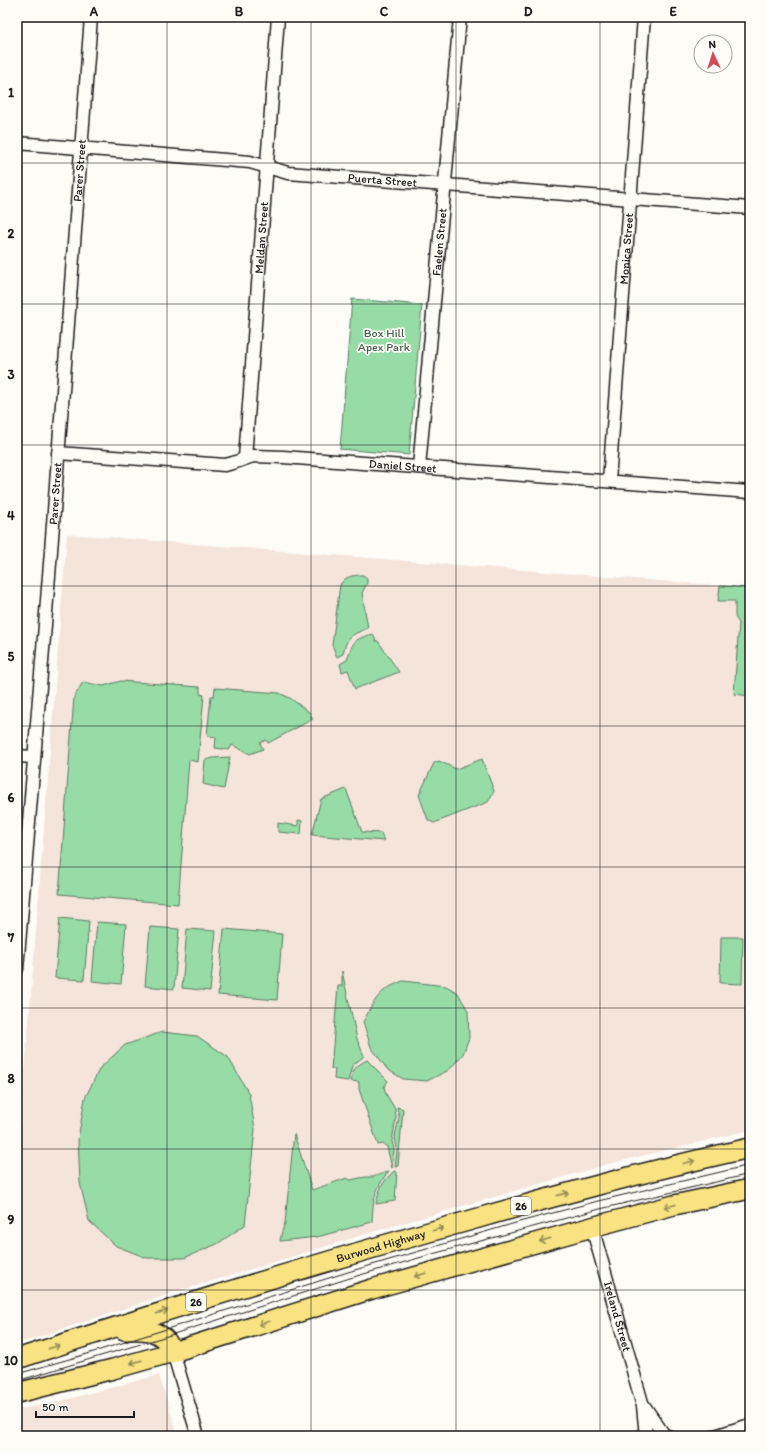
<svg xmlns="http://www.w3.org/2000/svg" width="767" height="1453" viewBox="0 0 767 1453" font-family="Itim,sans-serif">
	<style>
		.built { fill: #f4e4da }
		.green { fill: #97dba7; stroke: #5a7c62 }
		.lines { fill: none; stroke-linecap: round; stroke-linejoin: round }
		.minor-casing { stroke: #1c1c1c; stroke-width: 15 }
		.trunk-casing { stroke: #1c1c1c; stroke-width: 22 }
		.minor { stroke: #fdfcf7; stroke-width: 12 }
		.trunk { stroke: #f8e281; stroke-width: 19 }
		.tram { stroke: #1c1c1c; stroke-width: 1 }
		.oneway { stroke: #958954 }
		.grid { fill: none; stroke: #1c1c1c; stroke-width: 1; stroke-opacity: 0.55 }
		.labels { text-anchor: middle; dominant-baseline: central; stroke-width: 3.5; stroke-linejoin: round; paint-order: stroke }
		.shield { fill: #fdfcf7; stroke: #605f5e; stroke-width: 1 }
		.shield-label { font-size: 11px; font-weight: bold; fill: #1c1c1c }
		.street-label { font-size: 12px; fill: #1c1c1c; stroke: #fdfcf7 }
		.park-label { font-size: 12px; fill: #475f4d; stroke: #fdfcf7 }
		.neatline { fill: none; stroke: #1c1c1c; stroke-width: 1.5 }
		.grid-label { font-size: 13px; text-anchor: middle; font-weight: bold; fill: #1c1c1c }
	</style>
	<rect width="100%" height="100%" fill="#fdfcf7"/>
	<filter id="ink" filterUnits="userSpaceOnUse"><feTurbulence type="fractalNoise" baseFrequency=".025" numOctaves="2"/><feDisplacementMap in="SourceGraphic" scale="8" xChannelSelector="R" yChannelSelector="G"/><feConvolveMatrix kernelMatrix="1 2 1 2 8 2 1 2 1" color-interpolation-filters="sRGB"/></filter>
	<g filter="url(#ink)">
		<!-- built -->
		<g class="built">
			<path d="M 67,534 L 750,588 L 750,1130 L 612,1163 L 386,1228 L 150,1300 L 17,1344 L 17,1174 Z"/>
			<path d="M 159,1375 L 178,1436 L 17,1436 L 17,1410 L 60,1401 Z"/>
		</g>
		<!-- green -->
		<g class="green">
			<path d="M 352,299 L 422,305 L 409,455 L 340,449 Z"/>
			<path d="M 359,575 L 363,575 L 367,578 L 367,583 L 362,593 L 368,628 C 352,635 347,635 343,654 L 337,657 L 332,645 L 340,585 C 345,577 350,576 359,575 Z"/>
			<path d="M 720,586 L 750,588 L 750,696 L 734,694 L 739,623 L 735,617 L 735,601 L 718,601 Z"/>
			<path d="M 373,634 L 376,641 L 378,641 L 399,672 L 355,689 L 348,670 L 342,672 L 340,664 L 347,660 C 353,641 354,639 373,634 Z"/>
			<path d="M 121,681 L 200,687 L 200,694 L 204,695 L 198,762 L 189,760 L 178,904 L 59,894 L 74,697 L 83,682 L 103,686 Z"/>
			<path d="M 215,688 L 279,693 L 290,698 L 309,712 L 313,719 L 268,743 L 266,740 L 260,743 L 263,749 L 250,754 L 232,745 L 229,750 L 215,748 L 216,737 L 207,736 L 211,696 L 214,696 Z"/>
			<path d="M 230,757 L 224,789 L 203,784 L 205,760 L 213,758 Z"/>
			<path d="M 482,759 L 494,791 L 488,802 L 434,823 L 428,820 L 419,795 L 434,763 L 439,761 L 456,769 Z"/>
			<path d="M 346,789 L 362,832 L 381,833 L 384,841 L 312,835 L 321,799 Z"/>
			<path d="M 298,820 L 302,821 L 301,834 L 278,832 L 278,823 L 298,826 Z"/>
			<path d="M 60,918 L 89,921 L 84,980 L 55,978 Z"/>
			<path d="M 97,922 L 126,924 L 121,984 L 92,981 Z"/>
			<path d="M 150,927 L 179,929 L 174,989 L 145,986 Z"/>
			<path d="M 187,929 L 216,931 L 210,991 L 182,988 Z"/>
			<path d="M 224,929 L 282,934 L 277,1000 L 218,995 Z"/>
			<path d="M 721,937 L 743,937 L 742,984 L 720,983 Z"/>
			<path d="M 342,971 L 357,1039 L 364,1056 L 352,1066 L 348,1081 L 334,1079 L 335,1069 L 331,1069 L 338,986 L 342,986 Z"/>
			<path d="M 403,981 L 446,986 L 458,993 L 468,1011 L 469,1038 L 463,1054 L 449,1070 L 427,1081 L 403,1079 L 387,1069 L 371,1047 L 363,1022 C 375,1000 378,990 403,981 Z"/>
			<path d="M 162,1032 L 197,1036 L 228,1057 L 249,1094 L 255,1129 L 245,1225 L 217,1244 L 184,1258 L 147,1258 L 116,1246 L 89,1221 L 80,1183 L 78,1139 L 85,1098 L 100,1068 L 125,1045 Z"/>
			<path d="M 367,1060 L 388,1081 L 384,1087 L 386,1094 L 395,1109 L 396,1117 L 392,1141 L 394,1150 L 392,1168 L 387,1147 L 383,1144 L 378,1145 L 359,1089 L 359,1082 L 351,1081 C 353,1068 356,1066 367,1060 Z"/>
			<path d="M 397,1107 L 403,1109 L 398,1166 L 395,1167 L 397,1150 L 395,1136 L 399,1117 Z"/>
			<path d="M 294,1134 L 312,1190 L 347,1178 L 350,1180 L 365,1177 L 373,1177 L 389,1171 C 375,1188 373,1200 372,1222 L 317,1237 L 280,1241 L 282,1231 L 285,1223 Z"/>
			<path d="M 394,1171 L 397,1172 L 395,1201 L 376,1204 C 380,1187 381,1184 394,1171 Z"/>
		</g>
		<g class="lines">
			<!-- minor casing -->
			<g class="minor-casing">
				<g id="minor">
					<path id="s1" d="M 17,143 L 250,162 L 288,173 L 750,208"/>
					<path id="s2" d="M 58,453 L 225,465 L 233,463 L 253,456 L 283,457 L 750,492"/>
					<path id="s3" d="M 245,458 L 278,17"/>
					<path id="s4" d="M 419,467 C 432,317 447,167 460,17"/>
					<path id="s5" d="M 609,481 L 644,17"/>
					<path d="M 17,756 L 33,757"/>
					<path id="s6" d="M 17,969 L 51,551 L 91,17"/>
					<path id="s7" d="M 592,1227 L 643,1406 L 646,1436"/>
					<path d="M 173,1352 L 198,1436"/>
					<path d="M 644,1406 L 664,1435 L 668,1436"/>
					<path d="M 715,1436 L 750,1425"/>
				</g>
			</g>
			<!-- trunk casing -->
			<g class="trunk-casing">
				<g id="trunk">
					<path d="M 124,1330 C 146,1329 163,1329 173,1352"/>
					<path id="s8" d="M 17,1359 C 169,1309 321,1262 475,1219 C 566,1193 658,1168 750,1148"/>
					<path d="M 17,1393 L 113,1369 L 173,1352 L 372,1289 L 592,1227 L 674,1205 L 750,1189"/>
				</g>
			</g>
			<!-- minor -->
			<use href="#minor" class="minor"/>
			<!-- trunk -->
			<use href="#trunk" class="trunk"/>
			<!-- tram -->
			<g class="tram">
				<path d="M 17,1374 L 87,1354 L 348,1272 L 519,1222 L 598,1201 L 750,1165"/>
				<path d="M 17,1381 L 164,1337 L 350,1278 L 436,1253 L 600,1209 L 750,1174"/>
			</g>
		</g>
		<!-- one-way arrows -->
		<defs><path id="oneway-shaft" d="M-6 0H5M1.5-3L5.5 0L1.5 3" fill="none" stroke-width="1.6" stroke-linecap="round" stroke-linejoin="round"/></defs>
		<g class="oneway">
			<use href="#oneway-shaft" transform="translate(689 1162) rotate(-14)"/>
			<use href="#oneway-shaft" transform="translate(563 1194) rotate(-15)"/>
			<use href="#oneway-shaft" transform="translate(670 1206) rotate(166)"/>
			<use href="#oneway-shaft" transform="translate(438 1229) rotate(-16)"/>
			<use href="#oneway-shaft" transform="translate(545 1240) rotate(164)"/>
			<use href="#oneway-shaft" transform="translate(420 1275) rotate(164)"/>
			<use href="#oneway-shaft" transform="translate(162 1312) rotate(-18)"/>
			<use href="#oneway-shaft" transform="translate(264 1323) rotate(163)"/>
			<use href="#oneway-shaft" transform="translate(54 1347) rotate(-18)"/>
			<use href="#oneway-shaft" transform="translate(136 1362) rotate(164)"/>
		</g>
	</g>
	<!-- grid -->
	<path class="grid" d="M 167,17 L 167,1436M 311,17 L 311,1436M 456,17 L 456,1436M 600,17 L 600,1436M 17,163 L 750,163M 17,304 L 750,304M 17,445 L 750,445M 17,586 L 750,586M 17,726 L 750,726M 17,867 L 750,867M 17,1008 L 750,1008M 17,1149 L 750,1149M 17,1290 L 750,1290"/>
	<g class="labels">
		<!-- shield labels -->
		<g class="shield">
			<rect x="511" y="1197" width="20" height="18" rx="3"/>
			<rect x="186" y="1293" width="20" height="18" rx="3"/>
		</g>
		<g class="shield-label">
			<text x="521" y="1206">26</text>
			<text x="196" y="1302">26</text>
		</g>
		<!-- street labels -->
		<g class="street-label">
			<text stroke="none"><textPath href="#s6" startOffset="801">Parer Street</textPath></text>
			<text stroke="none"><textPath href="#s1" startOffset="368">Puerta Street</textPath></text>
			<text stroke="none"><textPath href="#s3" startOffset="221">Meldan Street</textPath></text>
			<text stroke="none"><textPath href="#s4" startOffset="226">Faelen Street</textPath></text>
			<text stroke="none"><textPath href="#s5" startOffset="233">Monica Street</textPath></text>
			<text stroke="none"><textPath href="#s2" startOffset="347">Daniel Street</textPath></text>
			<text stroke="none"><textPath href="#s6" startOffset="477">Parer Street</textPath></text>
			<text stroke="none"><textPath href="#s8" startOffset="381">Burwood Highway</textPath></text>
			<text stroke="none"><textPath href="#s7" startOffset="93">Ireland Street</textPath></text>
		</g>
		<!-- park labels -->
		<g class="park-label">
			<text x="384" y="333">Box Hill<tspan x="384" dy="14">Apex Park</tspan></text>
		</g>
	</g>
	<!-- margin -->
	<rect width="767" height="1453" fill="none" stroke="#fdfcf7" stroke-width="44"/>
	<!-- north arrow -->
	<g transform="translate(713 54) rotate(356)"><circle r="19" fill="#fdfcf7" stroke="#a3a29f"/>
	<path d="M0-3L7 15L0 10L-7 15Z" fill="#d1495b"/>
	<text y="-6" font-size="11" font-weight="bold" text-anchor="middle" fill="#1c1c1c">N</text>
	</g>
	<!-- scale -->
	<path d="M36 1411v6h98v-6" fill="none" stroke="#1c1c1c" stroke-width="2"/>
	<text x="42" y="1411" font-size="12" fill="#1c1c1c" stroke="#fdfcf7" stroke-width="3" paint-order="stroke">50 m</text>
	<rect x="22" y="22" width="723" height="1409" class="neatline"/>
	<g class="grid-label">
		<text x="94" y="16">A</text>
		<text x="239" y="16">B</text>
		<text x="384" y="16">C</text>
		<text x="528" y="16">D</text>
		<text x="673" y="16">E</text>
		<text x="11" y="97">1</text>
		<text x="11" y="238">2</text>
		<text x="11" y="379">3</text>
		<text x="11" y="520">4</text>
		<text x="11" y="661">5</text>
		<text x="11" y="802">6</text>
		<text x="11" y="942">7</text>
		<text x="11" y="1083">8</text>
		<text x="11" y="1224">9</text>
		<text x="11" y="1365">10</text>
	</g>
</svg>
